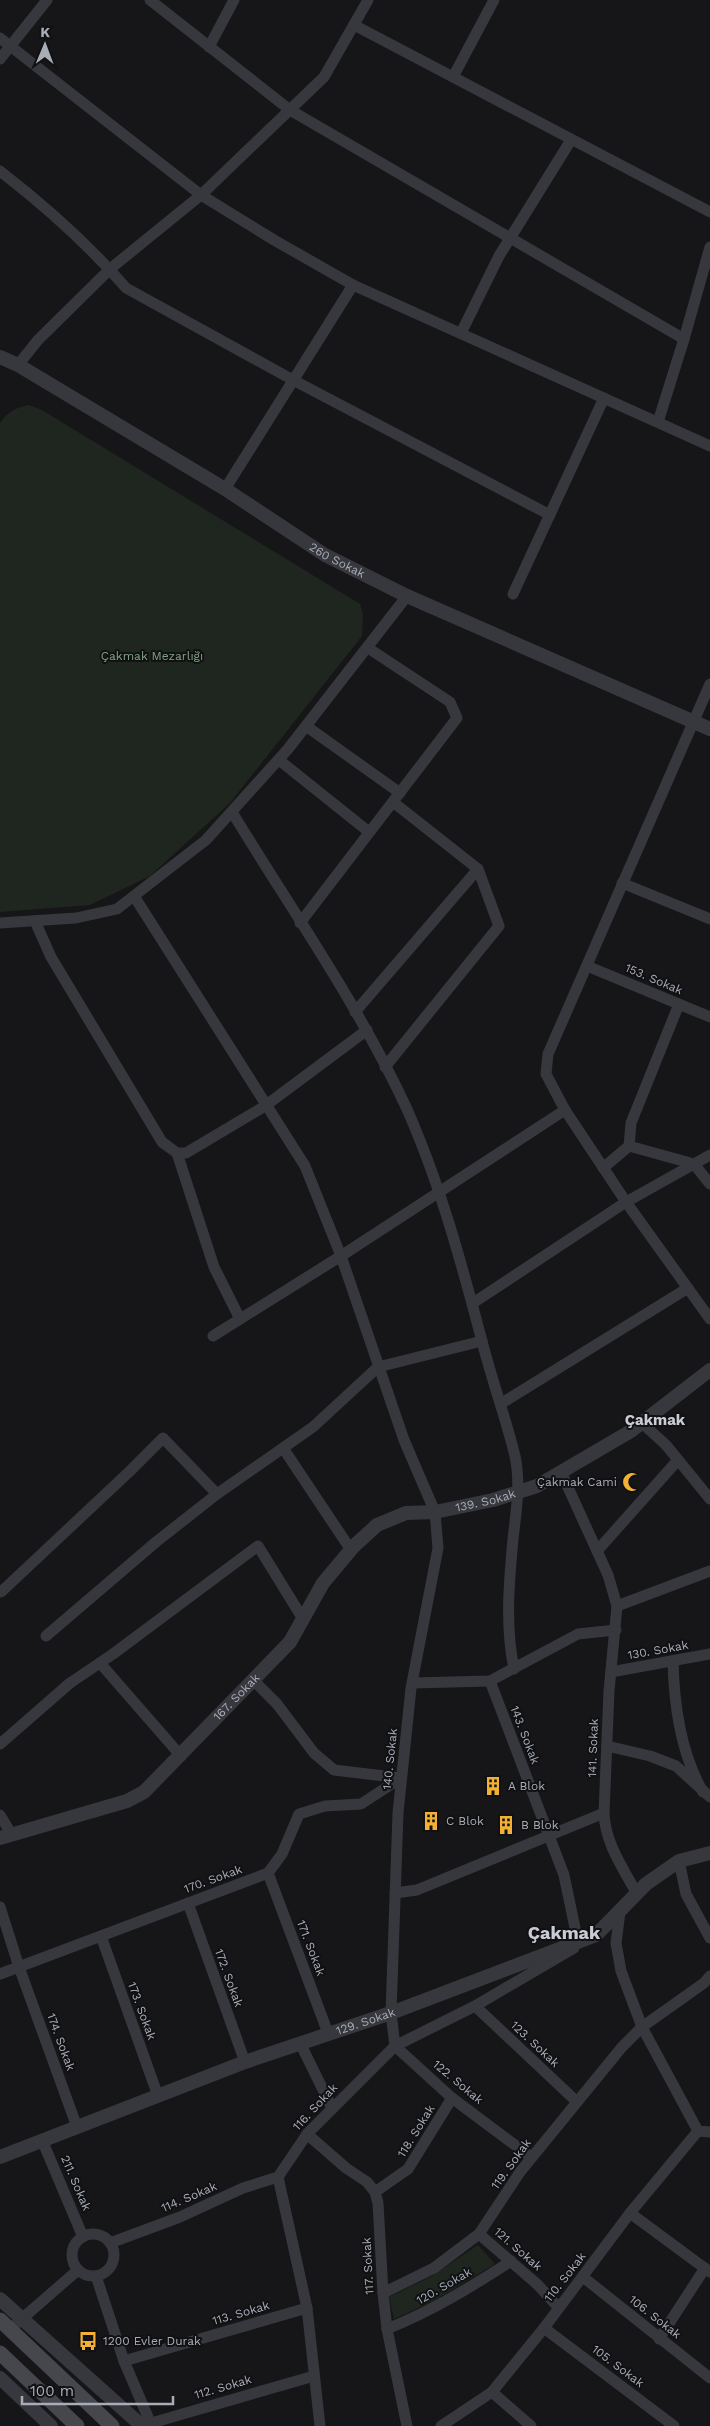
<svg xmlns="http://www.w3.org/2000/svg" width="710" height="2426" viewBox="0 0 710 2426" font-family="'Work Sans',sans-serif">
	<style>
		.green { fill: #1e261f }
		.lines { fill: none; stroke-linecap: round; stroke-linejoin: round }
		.minor { stroke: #37383d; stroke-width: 11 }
		.tertiary { stroke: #37383d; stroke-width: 14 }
		.secondary { stroke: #45474d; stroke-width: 15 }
		.labels { text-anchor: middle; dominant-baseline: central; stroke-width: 4; stroke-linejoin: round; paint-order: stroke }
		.street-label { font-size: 12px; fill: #a8adb8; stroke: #111113 }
		.park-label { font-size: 12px; fill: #7fa381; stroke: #111113 }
		.poi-label { font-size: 12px; fill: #a8adb8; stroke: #111113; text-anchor: start }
		.quarter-label { font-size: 15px; font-weight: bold; fill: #c9ccd4; stroke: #111113 }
		.district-label { font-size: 18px; font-weight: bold; fill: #c9ccd4; stroke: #111113 }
	</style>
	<rect width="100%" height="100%" fill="#161618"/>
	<!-- green -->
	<g class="green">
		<path d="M 29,405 L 42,410 L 360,604 L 363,614 L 362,636 L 230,803 L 150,876 L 90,905 L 0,912 L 0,423 C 7,412 17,407 29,405 Z"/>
		<path d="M 478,2245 L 495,2264 L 433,2301 L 394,2319 L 389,2297 L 432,2276 Z"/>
	</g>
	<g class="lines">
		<!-- minor -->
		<g class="minor">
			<path d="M 150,0 L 290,110 L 684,339"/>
			<path d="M 354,25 L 710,212"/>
			<path d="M 0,38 L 201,195 L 274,240 L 353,285 L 710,446"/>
			<path d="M 209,47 L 234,0"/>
			<path d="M 0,59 L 47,0"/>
			<path d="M 453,77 L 494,0"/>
			<path d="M 0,171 C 44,205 89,245 126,288 L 293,380 L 550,515"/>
			<path d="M 461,333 L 499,256 L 571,140"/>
			<path d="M 18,365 L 38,340 L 110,269 L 201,195 L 324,77 L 368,0"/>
			<path d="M 658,422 L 684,339 L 710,247"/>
			<path d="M 225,489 L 353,285"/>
			<path d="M 513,594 L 604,398"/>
			<path d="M 710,684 L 548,1054 L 546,1074 L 565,1110 L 626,1202 L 710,1319"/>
			<path d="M 306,726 L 400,793"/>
			<path d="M 279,760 L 369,832"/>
			<path d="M 232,812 C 291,909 358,1004 406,1107 C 440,1183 462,1265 483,1345 C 493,1383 506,1419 515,1456 C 521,1484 516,1512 513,1539 C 509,1583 505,1626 514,1669"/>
			<path d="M 622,883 L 710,919"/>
			<path d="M 134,896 L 305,1166 L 341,1256 L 404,1440 L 435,1512 L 438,1548 L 411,1688 L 398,1813 L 391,2013 L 395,2046 L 452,2098 L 531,2157"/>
			<path d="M 35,921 L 51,957 L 162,1142 L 177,1153 L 186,1153 L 265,1106 L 367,1030"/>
			<path d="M 0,923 L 76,918 L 117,909 L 206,840 L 288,749 L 407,596"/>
			<path d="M 300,923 L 457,718 L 450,702 L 368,648"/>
			<path d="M 587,966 L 710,1017"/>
			<path d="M 355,1012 L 478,869"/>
			<path d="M 385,1067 L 499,926 L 478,869 L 393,802"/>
			<path d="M 629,1146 L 694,1164"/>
			<path d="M 177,1153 L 214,1267 L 240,1319"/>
			<path d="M 694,1164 L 710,1184"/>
			<path d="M 603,1168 L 629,1146 L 631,1123 L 679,1004"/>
			<path d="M 473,1303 L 626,1202 L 710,1155"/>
			<path d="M 213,1336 L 341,1256 L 565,1110"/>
			<path d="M 502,1403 L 688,1288"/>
			<path d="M 642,1423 L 666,1445 L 710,1499"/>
			<path d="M 283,1448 L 351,1550"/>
			<path d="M 597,1551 L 678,1460"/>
			<path d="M 1,1592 L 129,1472 L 163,1438 L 217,1494"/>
			<path d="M 617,1606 L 710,1571"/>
			<path d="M 46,1636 L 156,1542 L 217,1494 L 313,1427 L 378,1367 L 482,1341"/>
			<path d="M 673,1661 C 674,1704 681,1754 703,1792"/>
			<path d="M 100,1663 L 181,1756"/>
			<path d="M 611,1672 L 710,1654"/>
			<path d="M 253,1680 L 277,1704 L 314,1753 L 334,1770 L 401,1778"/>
			<path d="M 490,1681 L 564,1875 L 578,1942"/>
			<path d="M 413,1683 L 490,1681 L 578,1634 L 616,1630"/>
			<path d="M 0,1744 L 70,1683 L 113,1654 L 258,1546 L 303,1619"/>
			<path d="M 607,1746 L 650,1756 L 676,1766 L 710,1797"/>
			<path d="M 604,1813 C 605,1843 623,1868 637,1894"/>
			<path d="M 0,1815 L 12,1835"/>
			<path d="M 679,1861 L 686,1894 L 710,1938"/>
			<path d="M 268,1873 L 328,2033"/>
			<path d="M 395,1893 L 417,1890 L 604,1813 L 609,1691 L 617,1606 L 608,1575 L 561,1472"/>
			<path d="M 188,1903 L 245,2062"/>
			<path d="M 0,1907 L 19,1967 L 77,2127"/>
			<path d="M 620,1912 L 616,1943 L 621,1971 L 642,2027 L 698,2131 L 710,2132"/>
			<path d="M 101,1936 L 158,2096"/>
			<path d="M 0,1974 L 268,1873 L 282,1854 L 299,1814 L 325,1806 L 361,1804 L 401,1778"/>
			<path d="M 475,2006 L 576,2101"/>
			<path d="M 300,2043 L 332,2108"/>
			<path d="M 307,2134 L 346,2168 L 367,2182 L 375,2192 L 378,2203 L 383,2293 L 387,2329 L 407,2426"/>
			<path d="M 42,2140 L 83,2237"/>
			<path d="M 375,2192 L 408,2169 L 452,2098"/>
			<path d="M 630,2213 L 710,2272"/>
			<circle cx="93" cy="2255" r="21"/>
			<path d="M 479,2234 L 538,2285 L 558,2307"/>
			<path d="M 110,2243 L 180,2217 L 243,2188 L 278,2177"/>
			<path d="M 96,2276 L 124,2361 L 150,2422"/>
			<path d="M 583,2277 L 710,2378"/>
			<path d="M 383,2293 L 434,2268 L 479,2234 L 520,2172 L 622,2047 L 642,2027 L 704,1983 L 710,1976"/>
			<path d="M 17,2323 L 78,2270"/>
			<path d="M 544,2328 L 674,2426"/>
			<path d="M 387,2329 C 432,2311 471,2287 511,2261"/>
			<path d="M 659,2339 L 705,2268"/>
			<path d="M 124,2361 L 307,2308"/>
			<path d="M 492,2392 L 531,2426"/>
			<path d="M 141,2426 L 314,2376"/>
			<path d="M 320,2426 L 307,2308 L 278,2177 L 307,2134 L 395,2046 L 475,2006 L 574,1948"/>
			<path d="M 441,2426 L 492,2392 L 544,2328 L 630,2213 L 698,2131"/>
		</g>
		<!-- tertiary -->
		<g class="tertiary">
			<path id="s1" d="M 0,357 L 18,365 L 225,489 L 325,555 L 407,596 L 710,729"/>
			<path id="s2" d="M 0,1838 L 127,1801 L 144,1792 L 290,1642 L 323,1583 L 354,1546 L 377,1525 L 406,1513 L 435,1512 L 493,1500 L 537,1486 L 631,1431 L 710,1370"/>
			<path id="s3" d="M 0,2157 L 245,2062 L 391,2013 L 596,1935 L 646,1884 L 679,1861 L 710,1853"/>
			<path d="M 0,2299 L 142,2426"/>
			<path d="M 0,2378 L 51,2426"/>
		</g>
		<!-- secondary -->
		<g class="secondary">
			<path d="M 0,2320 L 112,2426"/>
			<path d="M 0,2353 L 77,2426"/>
		</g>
	</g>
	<!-- icons -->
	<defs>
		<g id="mosque-bare" transform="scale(1.5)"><path d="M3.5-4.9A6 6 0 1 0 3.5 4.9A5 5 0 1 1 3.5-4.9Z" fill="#f2b134" stroke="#111113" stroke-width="2.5" paint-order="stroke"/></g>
		<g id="building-bare" transform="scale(1.5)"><path d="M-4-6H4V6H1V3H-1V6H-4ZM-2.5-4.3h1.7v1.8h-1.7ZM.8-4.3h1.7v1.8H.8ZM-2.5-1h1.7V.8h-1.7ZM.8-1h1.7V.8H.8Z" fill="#f2b134" stroke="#111113" stroke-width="2.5" paint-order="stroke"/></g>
		<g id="bus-bare" transform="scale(1.5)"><path d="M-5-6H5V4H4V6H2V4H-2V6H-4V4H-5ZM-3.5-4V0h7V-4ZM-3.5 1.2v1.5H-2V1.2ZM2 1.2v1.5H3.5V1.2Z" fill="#f2b134" stroke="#111113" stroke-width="2.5" paint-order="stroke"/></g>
	</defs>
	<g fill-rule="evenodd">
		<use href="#mosque-bare" x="632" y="1482"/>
		<use href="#building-bare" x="493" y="1786"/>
		<use href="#building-bare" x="431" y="1821"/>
		<use href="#building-bare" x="506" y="1825"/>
		<use href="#bus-bare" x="88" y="2341"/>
	</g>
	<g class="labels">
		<!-- street labels -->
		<g class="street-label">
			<text stroke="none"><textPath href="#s1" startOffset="394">260 Sokak</textPath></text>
			<text transform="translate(654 979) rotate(23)">153. Sokak</text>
			<text stroke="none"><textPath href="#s2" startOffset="620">139. Sokak</textPath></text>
			<text transform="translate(658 1650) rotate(-10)">130. Sokak</text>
			<text stroke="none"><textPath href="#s2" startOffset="284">167. Sokak</textPath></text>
			<text transform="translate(525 1735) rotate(69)">143. Sokak</text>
			<text transform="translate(593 1748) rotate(-88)">141. Sokak</text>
			<text transform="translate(390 1759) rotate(-84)">140. Sokak</text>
			<text transform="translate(213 1879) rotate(-20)">170. Sokak</text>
			<text transform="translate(311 1948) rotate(69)">171. Sokak</text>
			<text transform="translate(229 1978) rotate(70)">172. Sokak</text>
			<text transform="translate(142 2011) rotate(70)">173. Sokak</text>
			<text stroke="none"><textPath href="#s3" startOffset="390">129. Sokak</textPath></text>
			<text transform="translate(61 2042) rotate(70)">174. Sokak</text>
			<text transform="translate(535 2044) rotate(43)">123. Sokak</text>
			<text transform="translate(458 2082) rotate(40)">122. Sokak</text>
			<text transform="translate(315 2107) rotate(-47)">116. Sokak</text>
			<text transform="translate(416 2131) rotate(-58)">118. Sokak</text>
			<text transform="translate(511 2164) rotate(-54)">119. Sokak</text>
			<text transform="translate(76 2183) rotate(67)">211. Sokak</text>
			<text transform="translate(189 2197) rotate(-23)">114. Sokak</text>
			<text transform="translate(518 2249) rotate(41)">121. Sokak</text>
			<text transform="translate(368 2266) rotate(-93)">117. Sokak</text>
			<text transform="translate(565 2277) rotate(-52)">110. Sokak</text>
			<text transform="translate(444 2286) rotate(-30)">120. Sokak</text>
			<text transform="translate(241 2313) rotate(-16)">113. Sokak</text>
			<text transform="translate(655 2317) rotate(38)">106. Sokak</text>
			<text transform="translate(618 2366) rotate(37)">105. Sokak</text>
			<text transform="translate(223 2387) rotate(-16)">112. Sokak</text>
		</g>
		<!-- park labels -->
		<g class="park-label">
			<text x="152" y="656">Çakmak Mezarlığı</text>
		</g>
		<!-- poi labels -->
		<g class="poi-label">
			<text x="617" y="1482" text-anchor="end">Çakmak Cami</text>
			<text x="508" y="1786">A Blok</text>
			<text x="446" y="1821">C Blok</text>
			<text x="521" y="1825">B Blok</text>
			<text x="103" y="2341">1200 Evler Durak</text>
		</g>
		<!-- quarter labels -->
		<g class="quarter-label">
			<text x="655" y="1420">Çakmak</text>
		</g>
		<!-- district labels -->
		<g class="district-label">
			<text x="564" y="1932">Çakmak</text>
		</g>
	</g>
	<!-- north arrow -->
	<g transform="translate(45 45) rotate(1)" stroke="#111113" stroke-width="4" paint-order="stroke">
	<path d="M0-4L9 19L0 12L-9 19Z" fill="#a8adb8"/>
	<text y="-8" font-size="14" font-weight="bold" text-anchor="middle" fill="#a8adb8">K</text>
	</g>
	<!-- scale -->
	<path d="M22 2396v8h151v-8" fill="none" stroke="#a8adb8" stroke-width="2.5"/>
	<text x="30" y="2396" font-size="15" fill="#a8adb8" stroke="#111113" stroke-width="4" paint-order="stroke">100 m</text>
</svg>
